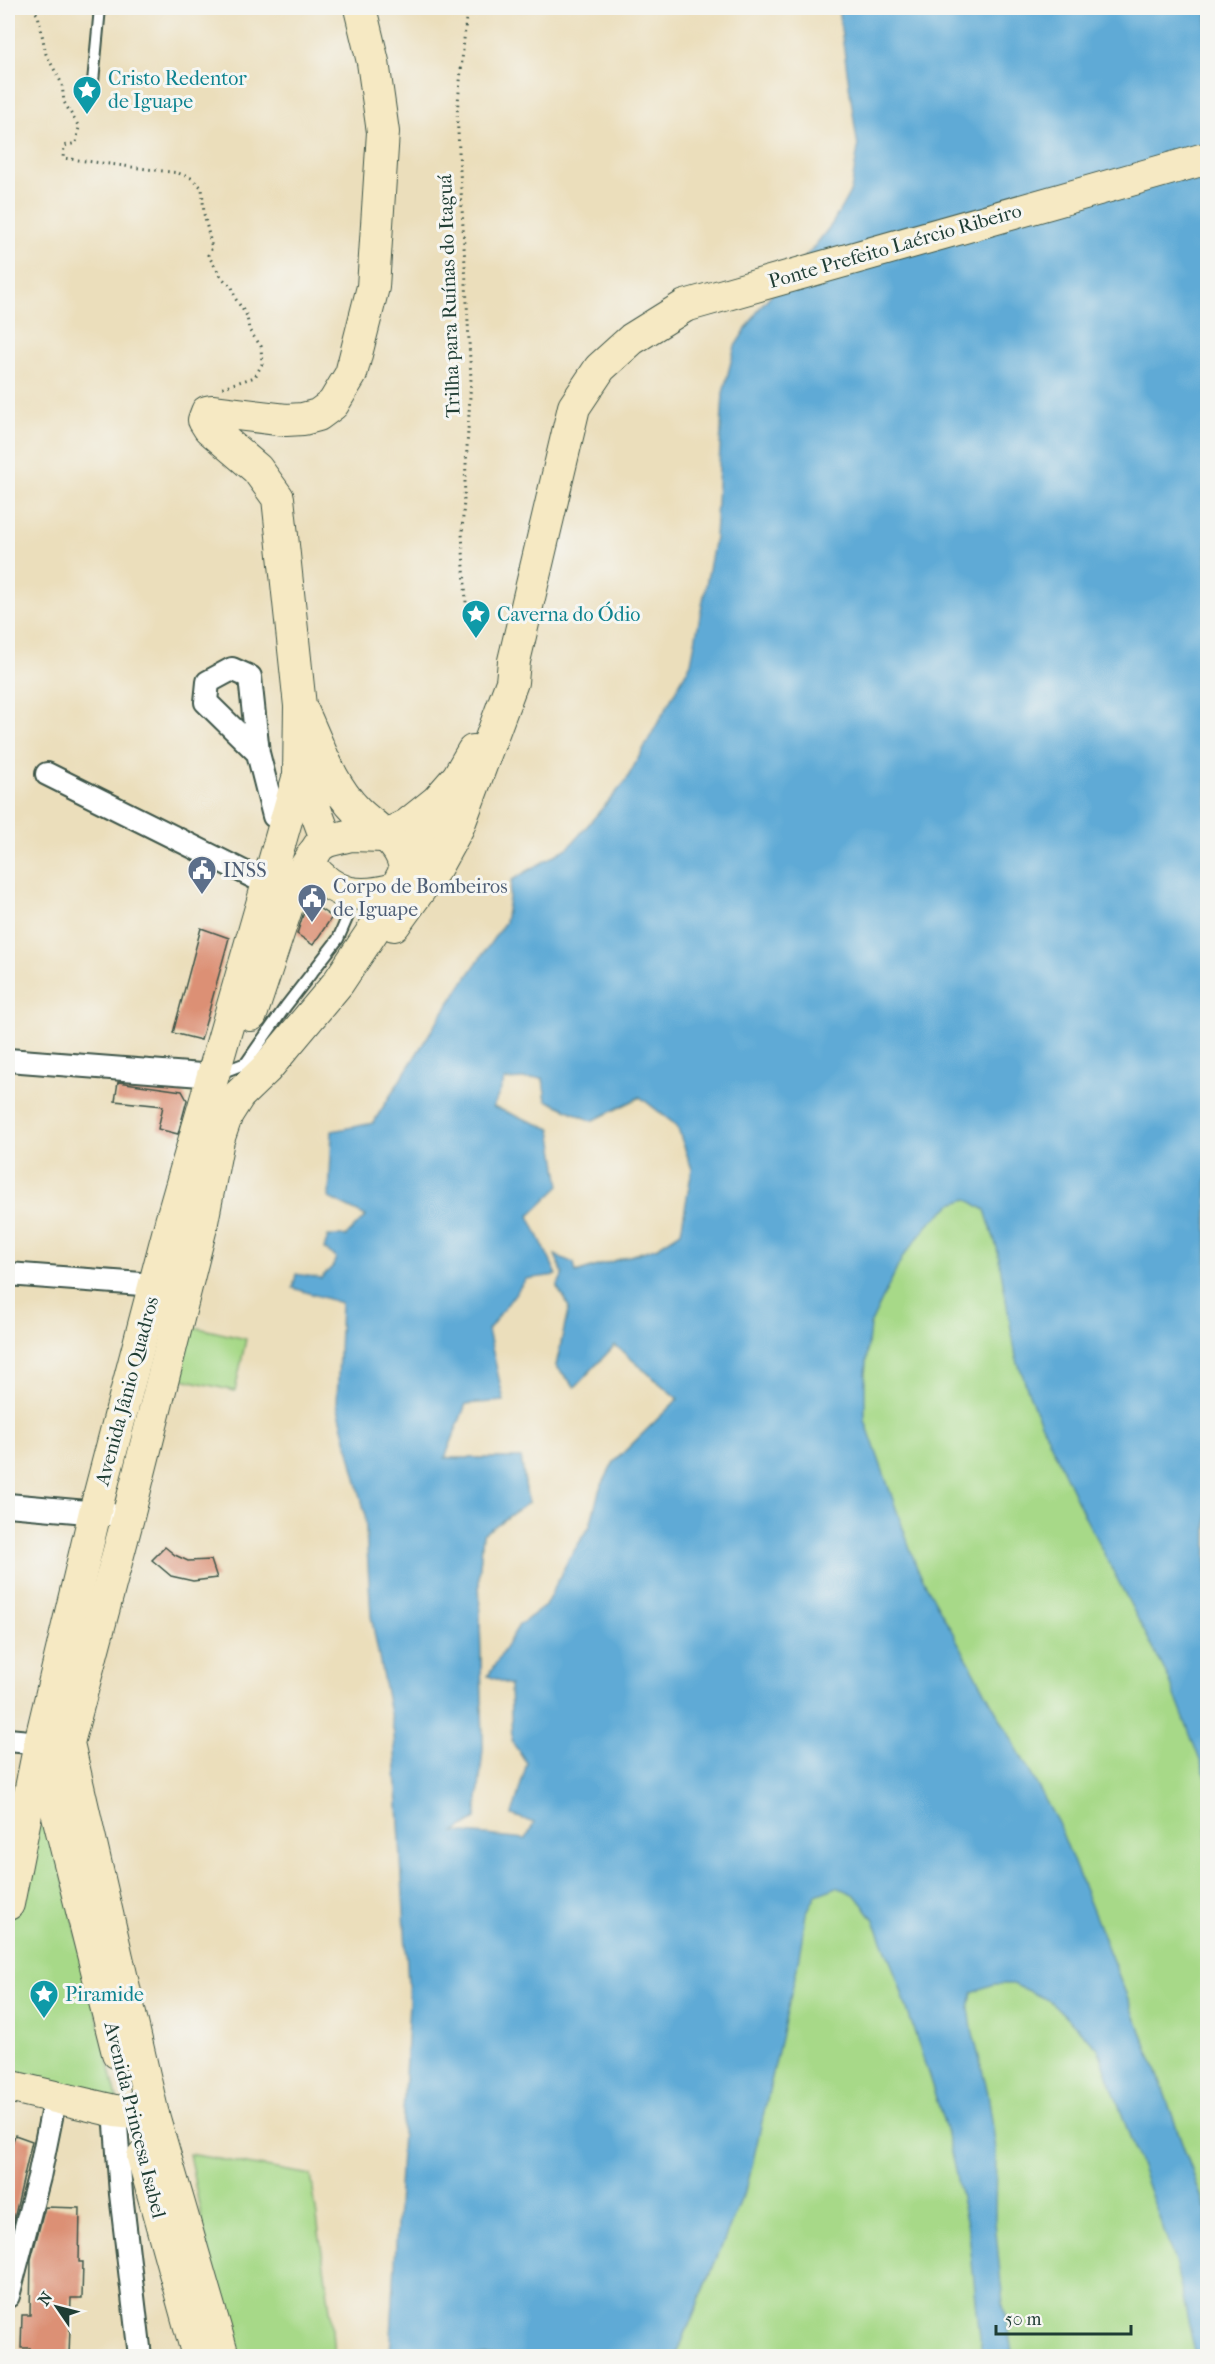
<svg xmlns="http://www.w3.org/2000/svg" width="1215" height="2364" viewBox="0 0 1215 2364" font-family="'IM FELL French Canon',serif">
	<style>
		.green { fill: #a7d988; stroke: #638b5e; stroke-width: 1.5 }
		.water { fill: #5eaad6; stroke: #3e7485; stroke-width: 1.5; fill-rule: evenodd }
		.building { fill: #dc9074 }
		.lines { fill: none; stroke-linecap: round; stroke-linejoin: round }
		.lane-casing { stroke: #3e5548; stroke-width: 14 }
		.street-casing { stroke: #3e5548; stroke-width: 26 }
		.secondary-casing { stroke: #3e5548; stroke-width: 34 }
		.path { stroke: #3e5548; stroke-width: 3; stroke-dasharray: 1.5 4.5; stroke-linecap: butt }
		.lane { stroke: #fff; stroke-width: 10 }
		.street { stroke: #fff; stroke-width: 22 }
		.secondary { stroke: #f6e9c3; stroke-width: 32 }
		.labels { text-anchor: middle; dominant-baseline: central; stroke-width: 6; stroke-linejoin: round; paint-order: stroke }
		.culture-label { font-size: 20px; fill: #0d838f; stroke: #f6f6f2; text-anchor: start }
		.street-label { font-size: 20px; fill: #1f3d34; stroke: #f6f6f2 }
		.service-label { font-size: 20px; fill: #4e5e75; stroke: #f6f6f2; text-anchor: start }
	</style>
	<rect width="100%" height="100%" fill="#f6f6f2"/>
	<filter id="ink" filterUnits="userSpaceOnUse"><feTurbulence type="fractalNoise" baseFrequency=".0167" numOctaves="2"/><feDisplacementMap in="SourceGraphic" scale="12" xChannelSelector="R" yChannelSelector="G"/><feConvolveMatrix kernelMatrix="1 2 1 2 8 2 1 2 1" color-interpolation-filters="sRGB"/></filter>
	<filter id="wash" filterUnits="userSpaceOnUse"><feTurbulence type="fractalNoise" baseFrequency=".008" numOctaves="4" result="noise"/><feDisplacementMap in="SourceGraphic" scale="24" xChannelSelector="R" yChannelSelector="G"/><feGaussianBlur stdDeviation="1.35" result="paint"/><feColorMatrix in="noise" values="0 0 0 0 0 0 0 0 0 0 0 0 0 0 0 0 0 1.4 0 .05"/><feComposite in="paint" operator="in"/></filter>
	<g filter="url(#wash)">
		<rect width="100%" height="100%" fill="#ebdebb"/>
		<!-- green -->
		<g class="green">
			<path d="M 810,675 L 1207,1742 L 1207,2213 L 1154,2064 L 1064,1839 L 1207,2356 L 676,2356 L 713,2268 L 526,1839 L 545,1836 L 599,1491 L 614,1462 L 678,1399 L 615,1345 L 575,1387 L 556,1366 L 569,1307 L 557,1287 L 576,1273 L 658,1247 L 682,1232 L 692,1169 L 677,1126 L 641,1097 L 592,1121 L 546,1100 L 543,1078 L 505,1079 L 493,1107 L 551,1129 L 484,1229 L 457,1427 L 445,1458 L 521,1458 L 528,1503 L 483,1534 L 479,1576 L 483,1749 L 413,1454 L 446,1136 Z"/>
			<path d="M 190,1326 L 246,1339 L 235,1391 L 178,1378 Z"/>
			<path d="M 46,1806 L 120,2110 L 8,2084 L 8,1925 L 28,1837 Z"/>
			<path d="M 189,2154 L 311,2175 L 331,2316 L 334,2356 L 233,2356 L 210,2262 Z"/>
		</g>
		<!-- water -->
		<path class="water" d="M 838,8 L 1207,8 L 1207,1779 L 1168,1677 L 1086,1519 L 1035,1410 L 1016,1357 L 997,1248 L 985,1210 L 967,1199 L 952,1204 L 928,1225 L 902,1258 L 870,1325 L 865,1374 L 865,1420 L 917,1568 L 1058,1823 L 1154,2064 L 1207,2213 L 1207,2356 L 1196,2356 L 1175,2262 L 1098,2048 L 1050,2001 L 1013,1984 L 994,1984 L 972,1992 L 969,2008 L 972,2029 L 988,2093 L 996,2149 L 995,2221 L 1003,2305 L 1013,2356 L 982,2356 L 969,2234 L 945,2126 L 897,1978 L 873,1918 L 855,1895 L 837,1887 L 816,1895 L 806,1914 L 797,1968 L 748,2183 L 676,2356 L 390,2356 L 409,2002 L 394,1734 L 371,1616 L 365,1513 L 337,1404 L 341,1303 L 293,1288 L 296,1274 L 321,1278 L 333,1266 L 336,1257 L 324,1249 L 328,1236 L 346,1236 L 366,1216 L 329,1198 L 332,1131 L 373,1123 L 445,1009 L 505,922 L 512,880 L 569,847 L 625,782 L 691,663 L 715,538 L 723,393 L 735,346 L 761,306 L 813,248 L 832,224 L 851,190 L 858,148 ZM 543,1078 L 546,1100 L 592,1121 L 640,1097 L 677,1126 L 692,1169 L 681,1232 L 658,1247 L 576,1273 L 574,1263 L 555,1255 L 563,1274 L 557,1287 L 569,1307 L 556,1366 L 575,1387 L 615,1345 L 678,1399 L 614,1462 L 599,1491 L 590,1526 L 568,1560 L 545,1606 L 519,1625 L 488,1676 L 510,1685 L 512,1742 L 527,1763 L 512,1815 L 534,1823 L 526,1839 L 455,1832 L 476,1819 L 483,1749 L 479,1576 L 483,1534 L 528,1503 L 521,1458 L 445,1458 L 466,1404 L 504,1401 L 488,1330 L 526,1279 L 557,1275 L 529,1216 L 560,1186 L 551,1129 L 493,1107 L 505,1080 Z"/>
		<g id="blocks">
			<!-- building -->
			<g class="building">
				<path d="M 311,903 L 332,917 L 313,945 L 297,934 L 303,915 Z"/>
				<path d="M 201,928 L 229,938 L 201,1040 L 173,1033 Z"/>
				<path d="M 118,1082 L 182,1091 L 187,1100 L 178,1134 L 158,1129 L 163,1106 L 115,1101 Z"/>
				<path d="M 165,1547 L 175,1555 L 188,1561 L 211,1560 L 217,1578 L 193,1581 L 171,1576 L 152,1560 Z"/>
				<path d="M 15,2135 L 32,2141 L 9,2241 L 8,2156 Z"/>
				<path d="M 45,2207 L 80,2208 L 79,2262 L 83,2262 L 82,2298 L 71,2298 L 69,2356 L 30,2356 L 30,2348 L 21,2348 L 22,2315 L 30,2315 L 31,2259 Z"/>
			</g>
		</g>
	</g>
	<g filter="url(#ink)">
		<use href="#blocks" fill-opacity="0" stroke="#3e5548" stroke-width="1.5"/>
		<g class="lines">
			<!-- lane casing -->
			<g class="lane-casing">
				<g id="lane">
					<path d="M 93,82 L 100,8"/>
					<path d="M 218,1074 L 246,1063 L 286,1006 L 338,939 L 348,916 L 345,895"/>
				</g>
			</g>
			<!-- street casing -->
			<g class="street-casing">
				<g id="street">
					<path d="M 258,753 L 206,702 L 208,682 L 232,669 L 250,677 L 258,753 L 274,816 L 286,823"/>
					<path d="M 47,774 L 268,884"/>
					<path d="M 8,1060 L 214,1076"/>
					<path d="M 8,1274 L 168,1286"/>
					<path d="M 8,1505 L 109,1514"/>
					<path d="M 8,1740 L 40,1743"/>
					<path d="M 115,2111 L 121,2194 L 140,2356"/>
					<path d="M 8,2296 L 39,2177 L 55,2098"/>
				</g>
			</g>
			<!-- secondary casing -->
			<g class="secondary-casing">
				<g id="secondary">
					<path d="M 304,761 L 315,809 L 327,841"/>
					<path d="M 313,854 L 311,866 C 335,896 359,899 395,889"/>
					<path d="M 405,861 L 457,809"/>
					<path d="M 394,925 L 436,867 L 458,827 L 512,682 L 514,661 L 574,407 L 600,368 L 632,339 L 685,306 L 1208,158"/>
					<path d="M 251,1015 L 294,885 L 319,846 L 327,841 L 351,835 L 384,836 L 407,825 L 437,801 L 458,777 L 473,751"/>
					<path d="M 42,1752 L 118,2053"/>
					<path d="M 8,1904 L 40,1743 L 95,1512 L 171,1222 L 299,775 L 300,706 L 278,498 L 257,469 L 209,428 L 204,420 L 207,412 L 212,411 L 286,420 L 303,419 L 318,415 L 333,404 L 351,374 L 373,287 L 383,132 L 373,62 L 360,8"/>
					<path d="M 8,2086 L 115,2111 L 153,2115"/>
					<path d="M 143,2157 L 198,2356"/>
					<path d="M 223,2356 L 153,2115 L 68,1743 L 128,1517 L 201,1227 L 218,1140 L 227,1114 L 239,1095 L 266,1069 L 338,983 L 376,926 L 405,871 C 404,843 375,829 357,811 C 330,784 319,746 303,712"/>
				</g>
			</g>
			<!-- path -->
			<g class="path">
				<path d="M 32,8 L 38,15 L 46,54 L 62,84 L 64,102 L 79,127 L 76,143 L 64,146 L 63,158 L 178,173 L 191,178 L 202,188 L 204,214 L 212,248 L 208,255 L 222,278 L 232,287 L 235,298 L 247,316 L 249,330 L 261,346 L 262,364 L 255,377 L 220,388"/>
				<path d="M 467,8 L 457,113 L 471,379 L 462,533 L 467,619"/>
			</g>
			<!-- lane -->
			<use href="#lane" class="lane"/>
			<!-- street -->
			<use href="#street" class="street"/>
			<!-- secondary -->
			<use href="#secondary" class="secondary"/>
		</g>
	</g>
	<!-- icons -->
	<defs>
		<g id="sight-pin" transform="scale(1.5)"><path d="M0 17L-7.5 6A9.5 9.5 0 1 1 7.5 6Z" fill="#0f9aa8" stroke="#f6f6f2"/><path d="M0-6L1.8-2.2L6-1.7L2.9 1.2L3.7 5.4L0 3.3L-3.7 5.4L-2.9 1.2L-6-1.7L-1.8-2.2Z" fill="#fff"/></g>
		<g id="civic-pin" transform="scale(1.5)"><path d="M0 17L-7.5 6A9.5 9.5 0 1 1 7.5 6Z" fill="#5c6f8a" stroke="#f6f6f2"/><path d="M-.6-6.5H3V-4.5H.6V-3L4-1V1h2V6H-6V1h2V-1L-.6-3ZM-1.2 2.5V6h2.4V2.5Z" fill="#fff"/></g>
	</defs>
	<g fill-rule="evenodd">
		<use href="#sight-pin" x="87" y="90"/>
		<use href="#sight-pin" x="476" y="614"/>
		<use href="#civic-pin" x="202" y="870"/>
		<use href="#civic-pin" x="312" y="898"/>
		<use href="#sight-pin" x="44" y="1994"/>
	</g>
	<g class="labels">
		<!-- culture labels -->
		<g class="culture-label">
			<text x="108" y="78">Cristo Redentor<tspan x="108" dy="23">de Iguape</tspan></text>
			<text x="497" y="614">Caverna do Ódio</text>
			<text x="65" y="1994">Piramide</text>
		</g>
		<!-- street labels -->
		<g class="street-label">
			<text transform="translate(895 246) rotate(-16)">Ponte Prefeito Laércio Ribeiro</text>
			<text transform="translate(449 296) rotate(-92)">Trilha para Ruínas do Itaguá</text>
			<text transform="translate(127 1391) rotate(-75)">Avenida Jânio Quadros</text>
			<text transform="translate(135 2120) rotate(76)">Avenida Princesa Isabel</text>
		</g>
		<!-- service labels -->
		<g class="service-label">
			<text x="223" y="870">INSS</text>
			<text x="333" y="886">Corpo de Bombeiros<tspan x="333" dy="23">de Iguape</tspan></text>
		</g>
	</g>
	<!-- margin -->
	<rect width="1215" height="2364" fill="none" stroke="#f6f6f2" stroke-width="30"/>
	<!-- north arrow -->
	<g transform="translate(57 2307) rotate(305)" stroke="#f6f6f2" stroke-width="4.5" paint-order="stroke">
	<path d="M0-4.5L10 22L0 15L-10 22Z" fill="#1f3d34"/>
	<text y="-9" font-size="16" font-weight="bold" text-anchor="middle" fill="#1f3d34">N</text>
	</g>
	<!-- scale -->
	<path d="M996 2325v9h135v-9" fill="none" stroke="#1f3d34" stroke-width="3"/>
	<text x="1005" y="2325" font-size="18" fill="#1f3d34" stroke="#f6f6f2" stroke-width="4.5" paint-order="stroke">50 m</text>
</svg>
